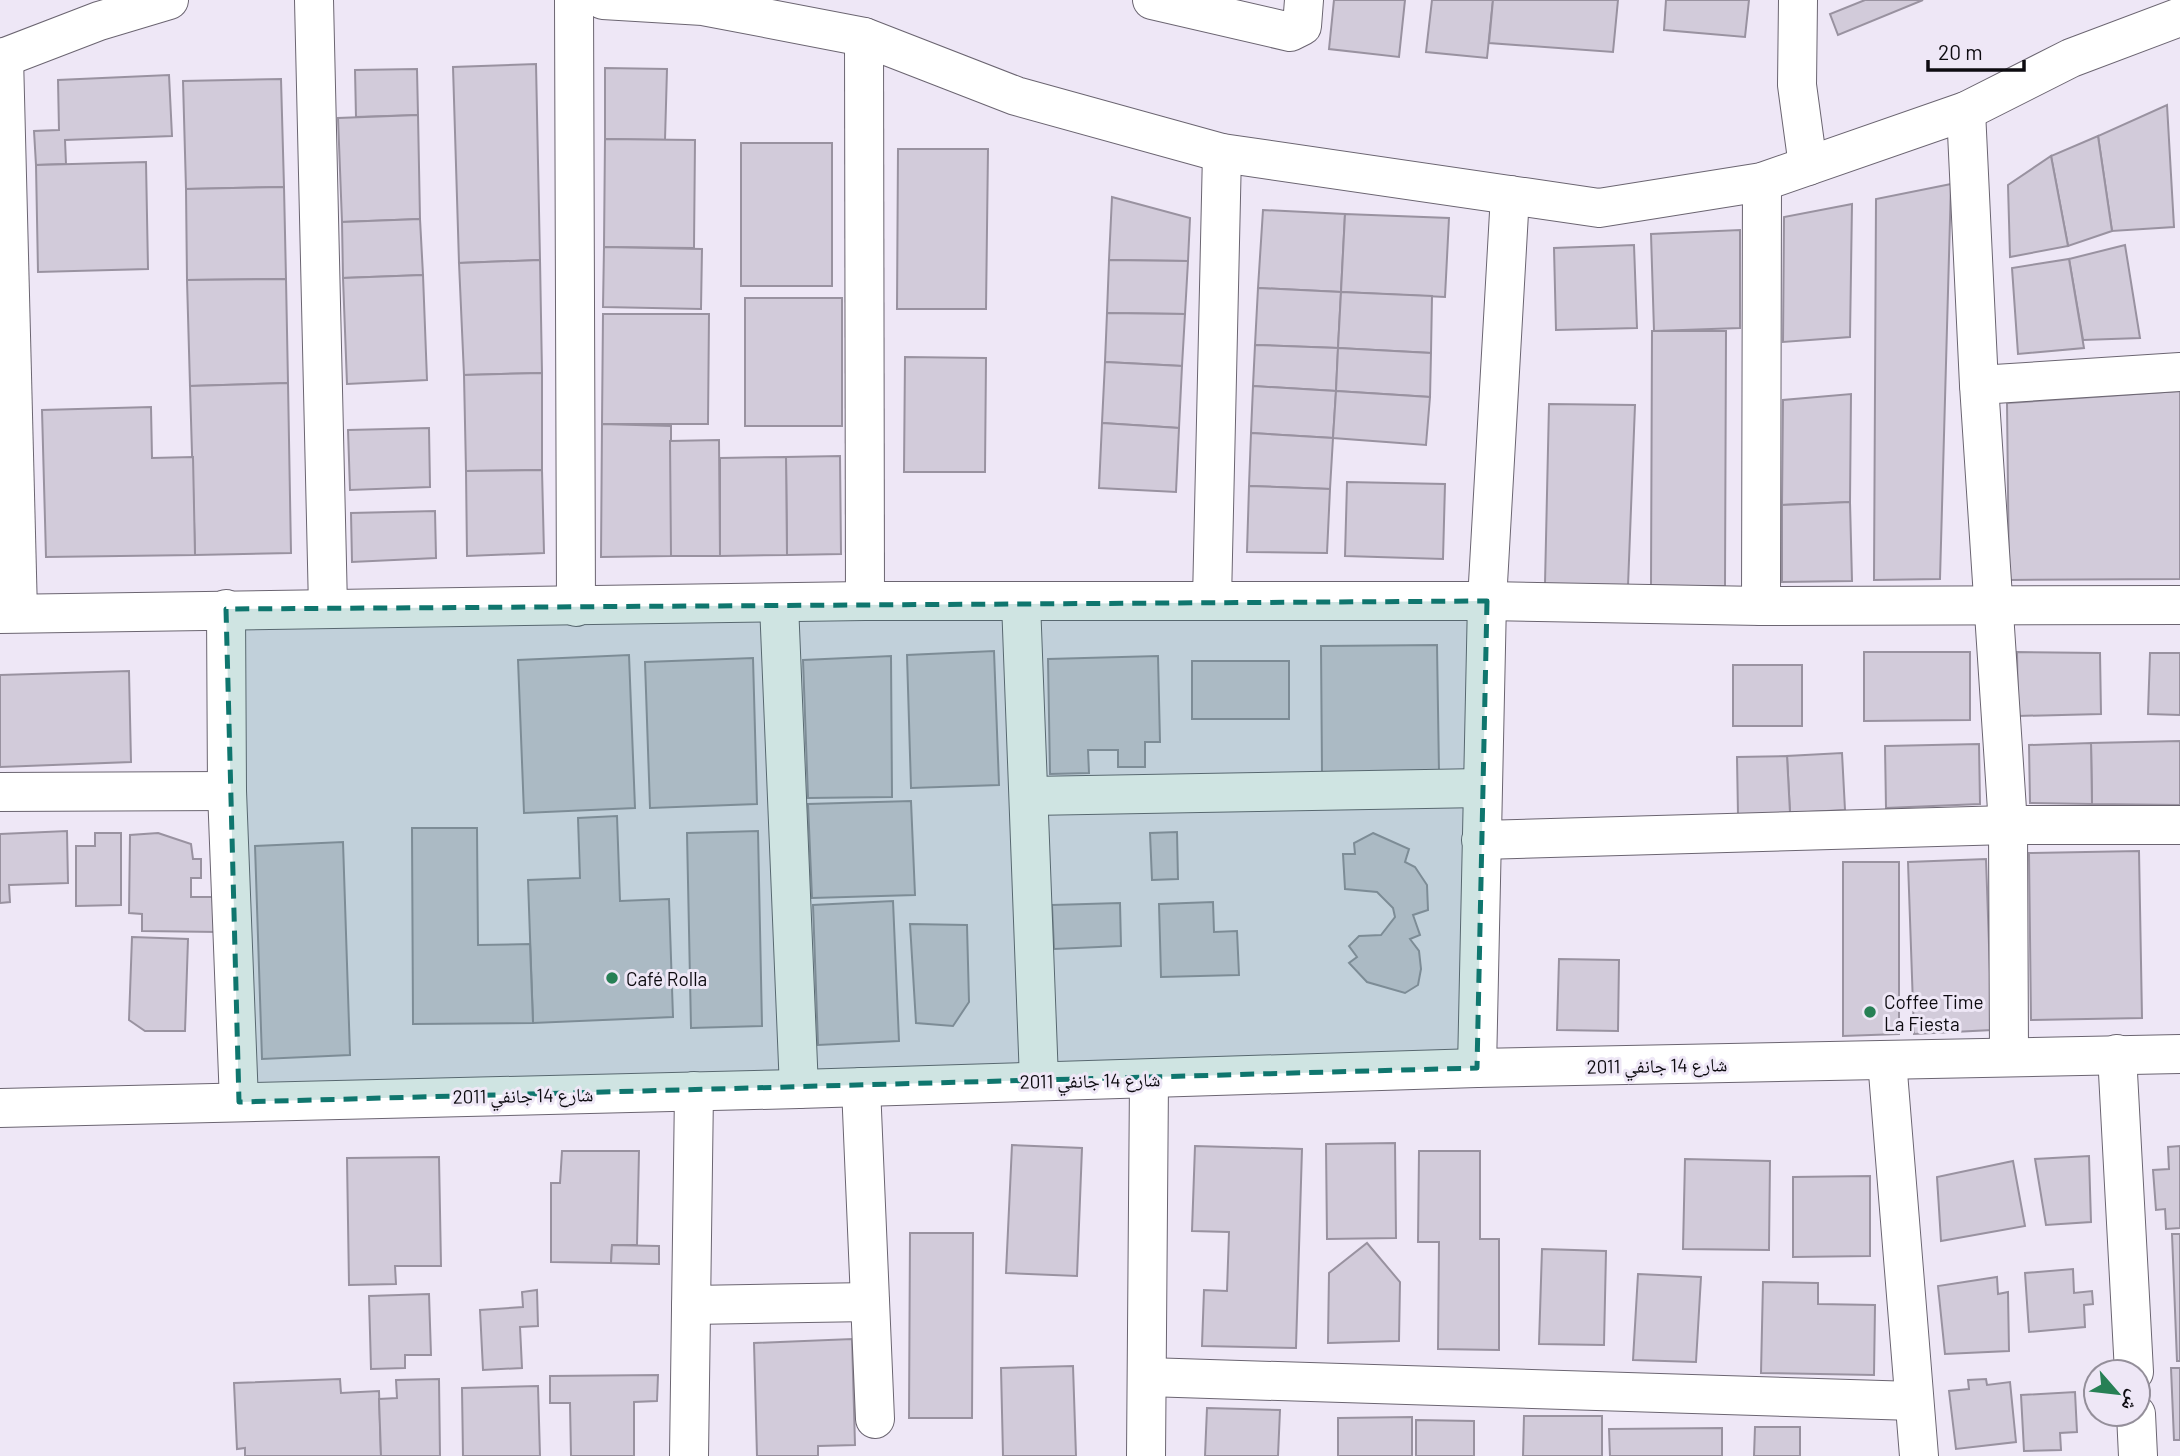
<svg xmlns="http://www.w3.org/2000/svg" width="2180" height="1456" viewBox="0 0 2180 1456" font-family="Barlow,'Noto Naskh Arabic',sans-serif">
	<style>
		.building { fill: #d2cbda; stroke: #9992a0; stroke-width: 2 }
		.lines { fill: none; stroke-linecap: round; stroke-linejoin: round }
		.minor-casing { stroke: #6b6571; stroke-width: 40 }
		.minor { stroke: #fff; stroke-width: 38 }
		.marked { fill: #0f766e; fill-opacity: 0.2; stroke: #0f766e; stroke-width: 5; stroke-dasharray: 14 9; stroke-linejoin: round }
		.poi-dot { fill: #278055; stroke: #eee7f6; stroke-width: 2.5 }
		.labels { text-anchor: middle; dominant-baseline: central; stroke-width: 6; stroke-linejoin: round; paint-order: stroke }
		.poi-label { font-size: 19px; fill: #0d0b10; stroke: #eee7f6; text-anchor: start }
		.street-label { font-size: 19px; fill: #0d0b10; stroke: #eee7f6 }
	</style>
	<rect width="100%" height="100%" fill="#eee7f6"/>
	<!-- building -->
	<g class="building">
		<path d="M 1334,0 L 1405,0 L 1399,57 L 1329,49 Z"/>
		<path d="M 1432,0 L 1493,0 L 1487,58 L 1426,52 Z"/>
		<path d="M 1493,0 L 1618,0 L 1613,52 L 1489,43 Z"/>
		<path d="M 1666,0 L 1749,0 L 1745,37 L 1664,30 Z"/>
		<path d="M 1865,0 L 1923,0 L 1838,35 L 1830,14 Z"/>
		<path d="M 536,64 L 540,260 L 459,263 L 453,67 Z"/>
		<path d="M 605,68 L 667,69 L 665,140 L 605,139 Z"/>
		<path d="M 417,69 L 418,115 L 356,117 L 355,70 Z"/>
		<path d="M 169,75 L 172,136 L 65,140 L 66,164 L 36,165 L 34,131 L 59,130 L 58,80 Z"/>
		<path d="M 281,79 L 284,187 L 186,189 L 183,81 Z"/>
		<path d="M 2167,105 L 2174,227 L 2112,231 L 2098,136 Z"/>
		<path d="M 418,115 L 420,219 L 342,222 L 338,118 Z"/>
		<path d="M 2098,136 L 2112,231 L 2068,246 L 2051,156 Z"/>
		<path d="M 605,139 L 695,140 L 694,248 L 604,247 Z"/>
		<rect x="741" y="143" width="91" height="143"/>
		<path d="M 898,149 L 988,149 L 986,309 L 897,309 Z"/>
		<path d="M 2051,156 L 2068,246 L 2010,257 L 2008,185 Z"/>
		<path d="M 146,162 L 148,269 L 38,272 L 36,165 Z"/>
		<path d="M 1951,184 L 1940,579 L 1874,580 L 1876,199 Z"/>
		<path d="M 284,187 L 286,279 L 187,280 L 186,189 Z"/>
		<path d="M 1112,197 L 1190,218 L 1188,261 L 1109,260 Z"/>
		<path d="M 1852,204 L 1850,337 L 1783,342 L 1784,217 Z"/>
		<path d="M 1263,210 L 1345,214 L 1341,292 L 1258,288 Z"/>
		<path d="M 1345,214 L 1449,218 L 1445,297 L 1341,292 Z"/>
		<path d="M 420,219 L 423,275 L 343,278 L 342,222 Z"/>
		<path d="M 1740,230 L 1740,328 L 1654,331 L 1651,234 Z"/>
		<path d="M 1634,245 L 1637,328 L 1556,330 L 1554,248 Z"/>
		<path d="M 2125,245 L 2140,338 L 2083,340 L 2069,259 Z"/>
		<path d="M 604,247 L 702,249 L 701,309 L 603,307 Z"/>
		<path d="M 2069,259 L 2084,348 L 2018,354 L 2012,268 Z"/>
		<path d="M 540,260 L 542,373 L 464,375 L 459,263 Z"/>
		<path d="M 1109,260 L 1188,261 L 1185,314 L 1107,313 Z"/>
		<path d="M 423,275 L 427,380 L 347,384 L 343,278 Z"/>
		<path d="M 286,279 L 288,383 L 190,386 L 187,280 Z"/>
		<path d="M 1258,288 L 1341,292 L 1338,348 L 1255,345 Z"/>
		<path d="M 1341,292 L 1432,296 L 1431,353 L 1338,348 Z"/>
		<rect x="745" y="298" width="97" height="128"/>
		<path d="M 1107,313 L 1185,314 L 1182,366 L 1105,362 Z"/>
		<path d="M 603,314 L 709,314 L 708,424 L 602,424 Z"/>
		<path d="M 1652,331 L 1726,331 L 1725,586 L 1651,586 Z"/>
		<path d="M 1255,345 L 1338,348 L 1336,391 L 1253,386 Z"/>
		<path d="M 1338,348 L 1431,353 L 1430,397 L 1336,391 Z"/>
		<path d="M 905,357 L 986,358 L 985,472 L 904,472 Z"/>
		<path d="M 1105,362 L 1182,366 L 1179,428 L 1102,423 Z"/>
		<path d="M 542,373 L 542,470 L 466,471 L 464,375 Z"/>
		<path d="M 288,383 L 291,553 L 195,555 L 190,386 Z"/>
		<path d="M 1253,386 L 1336,391 L 1333,438 L 1251,433 Z"/>
		<path d="M 1336,391 L 1430,397 L 1426,445 L 1333,438 Z"/>
		<path d="M 2180,391 L 2180,579 L 2009,580 L 2007,403 Z"/>
		<path d="M 1851,394 L 1850,502 L 1782,505 L 1783,400 Z"/>
		<path d="M 1549,404 L 1635,405 L 1628,586 L 1545,584 Z"/>
		<path d="M 151,407 L 152,458 L 193,457 L 195,555 L 46,557 L 42,410 Z"/>
		<path d="M 1102,423 L 1179,428 L 1176,492 L 1099,488 Z"/>
		<path d="M 602,424 L 671,426 L 671,556 L 601,557 Z"/>
		<path d="M 429,428 L 430,487 L 350,490 L 348,430 Z"/>
		<path d="M 1251,433 L 1333,438 L 1330,489 L 1249,486 Z"/>
		<path d="M 719,440 L 720,556 L 671,556 L 670,441 Z"/>
		<path d="M 840,456 L 841,554 L 787,555 L 786,457 Z"/>
		<path d="M 786,457 L 787,555 L 720,556 L 720,458 Z"/>
		<path d="M 542,470 L 544,553 L 467,556 L 466,471 Z"/>
		<path d="M 1347,482 L 1445,484 L 1443,559 L 1345,556 Z"/>
		<path d="M 1249,486 L 1330,489 L 1327,553 L 1247,552 Z"/>
		<path d="M 1850,502 L 1852,581 L 1782,582 L 1782,505 Z"/>
		<path d="M 435,511 L 436,558 L 352,562 L 351,513 Z"/>
		<path d="M 1437,645 L 1439,772 L 1322,774 L 1321,646 Z"/>
		<path d="M 994,651 L 999,785 L 911,788 L 907,655 Z"/>
		<path d="M 1864,652 L 1970,652 L 1970,720 L 1864,721 Z"/>
		<path d="M 2017,652 L 2100,653 L 2101,714 L 2018,716 Z"/>
		<path d="M 2150,653 L 2180,653 L 2180,715 L 2148,714 Z"/>
		<path d="M 629,655 L 635,808 L 524,813 L 518,660 Z"/>
		<path d="M 891,656 L 892,797 L 808,798 L 803,660 Z"/>
		<path d="M 1158,656 L 1160,742 L 1145,742 L 1145,767 L 1118,767 L 1118,750 L 1088,750 L 1089,773 L 1050,774 L 1048,659 Z"/>
		<path d="M 753,658 L 757,804 L 650,808 L 645,662 Z"/>
		<rect x="1192" y="661" width="97" height="58"/>
		<rect x="1733" y="665" width="69" height="61"/>
		<path d="M 129,671 L 131,762 L 0,767 L 0,675 Z"/>
		<path d="M 2180,741 L 2180,805 L 2092,804 L 2091,743 Z"/>
		<path d="M 2091,743 L 2092,804 L 2030,803 L 2029,745 Z"/>
		<path d="M 1979,744 L 1980,804 L 1886,808 L 1885,746 Z"/>
		<path d="M 1842,753 L 1845,810 L 1790,813 L 1787,756 Z"/>
		<path d="M 1787,756 L 1790,813 L 1738,815 L 1737,757 Z"/>
		<path d="M 911,801 L 915,895 L 812,898 L 808,804 Z"/>
		<path d="M 617,816 L 620,901 L 669,899 L 673,1017 L 533,1023 L 528,880 L 580,878 L 578,818 Z"/>
		<path d="M 412,828 L 477,828 L 478,945 L 530,944 L 533,1023 L 413,1024 Z"/>
		<path d="M 67,831 L 68,883 L 9,885 L 10,902 L 0,903 L 0,834 Z"/>
		<path d="M 758,831 L 762,1026 L 691,1028 L 687,833 Z"/>
		<path d="M 1177,832 L 1178,879 L 1152,880 L 1150,833 Z"/>
		<path d="M 95,833 L 121,833 L 121,905 L 76,906 L 76,846 L 95,846 Z"/>
		<path d="M 158,833 L 191,844 L 193,859 L 201,859 L 201,878 L 191,878 L 191,897 L 218,897 L 218,932 L 142,931 L 142,914 L 129,913 L 130,835 Z"/>
		<path d="M 1373,833 L 1409,849 L 1405,862 L 1415,867 L 1427,885 L 1428,910 L 1413,915 L 1420,935 L 1410,939 L 1419,951 L 1421,969 L 1418,985 L 1405,993 L 1367,982 L 1349,963 L 1357,957 L 1349,946 L 1359,936 L 1381,935 L 1395,917 L 1393,908 L 1377,892 L 1345,889 L 1343,854 L 1355,854 L 1354,843 Z"/>
		<path d="M 343,842 L 350,1055 L 262,1059 L 255,846 Z"/>
		<path d="M 2139,851 L 2142,1018 L 2031,1020 L 2029,853 Z"/>
		<path d="M 1986,859 L 1992,1030 L 1914,1034 L 1908,862 Z"/>
		<path d="M 1843,862 L 1899,862 L 1899,1034 L 1843,1036 Z"/>
		<path d="M 893,901 L 899,1041 L 818,1045 L 813,905 Z"/>
		<path d="M 1213,902 L 1214,932 L 1237,931 L 1239,975 L 1161,977 L 1159,904 Z"/>
		<path d="M 1120,903 L 1121,946 L 1054,949 L 1052,905 Z"/>
		<path d="M 910,924 L 967,925 L 969,1002 L 953,1026 L 916,1023 Z"/>
		<path d="M 132,937 L 188,939 L 185,1031 L 145,1031 L 129,1020 Z"/>
		<path d="M 1559,959 L 1619,960 L 1618,1031 L 1557,1030 Z"/>
		<path d="M 1395,1143 L 1396,1238 L 1327,1239 L 1326,1144 Z"/>
		<path d="M 1012,1145 L 1082,1148 L 1077,1276 L 1006,1273 Z"/>
		<path d="M 1195,1146 L 1302,1149 L 1296,1348 L 1202,1346 L 1204,1290 L 1227,1291 L 1229,1232 L 1192,1231 Z"/>
		<path d="M 2180,1146 L 2180,1228 L 2166,1229 L 2165,1209 L 2156,1210 L 2153,1170 L 2169,1169 L 2168,1147 Z"/>
		<path d="M 562,1151 L 639,1151 L 637,1245 L 612,1245 L 611,1263 L 551,1262 L 551,1183 L 560,1183 Z"/>
		<path d="M 1419,1151 L 1480,1151 L 1480,1239 L 1499,1239 L 1499,1350 L 1438,1349 L 1439,1242 L 1418,1242 Z"/>
		<path d="M 2089,1156 L 2091,1222 L 2046,1225 L 2035,1159 Z"/>
		<path d="M 439,1157 L 441,1266 L 395,1266 L 396,1284 L 349,1285 L 347,1158 Z"/>
		<path d="M 1685,1159 L 1770,1161 L 1769,1250 L 1683,1249 Z"/>
		<path d="M 2013,1161 L 2025,1226 L 1941,1241 L 1937,1177 Z"/>
		<path d="M 1870,1176 L 1870,1256 L 1793,1257 L 1793,1177 Z"/>
		<path d="M 910,1233 L 973,1233 L 972,1418 L 909,1418 Z"/>
		<path d="M 2172,1234 L 2180,1234 L 2180,1361 L 2177,1361 Z"/>
		<path d="M 1367,1243 L 1400,1282 L 1399,1341 L 1328,1343 L 1329,1273 Z"/>
		<path d="M 612,1245 L 659,1246 L 659,1264 L 611,1263 Z"/>
		<path d="M 1542,1249 L 1606,1251 L 1604,1345 L 1539,1344 Z"/>
		<path d="M 2073,1269 L 2074,1293 L 2092,1291 L 2093,1304 L 2084,1305 L 2085,1327 L 2029,1332 L 2025,1273 Z"/>
		<path d="M 1638,1274 L 1701,1277 L 1696,1362 L 1633,1360 Z"/>
		<path d="M 1997,1277 L 1998,1294 L 2008,1292 L 2009,1351 L 1945,1354 L 1938,1286 Z"/>
		<path d="M 1763,1282 L 1818,1283 L 1818,1304 L 1875,1305 L 1874,1375 L 1761,1373 Z"/>
		<path d="M 537,1290 L 538,1326 L 520,1327 L 522,1368 L 483,1370 L 480,1310 L 523,1307 L 522,1292 Z"/>
		<path d="M 429,1294 L 431,1355 L 405,1355 L 405,1368 L 371,1369 L 369,1296 Z"/>
		<path d="M 852,1339 L 855,1445 L 818,1446 L 818,1456 L 757,1456 L 754,1343 Z"/>
		<path d="M 1073,1366 L 1076,1456 L 1003,1456 L 1001,1368 Z"/>
		<path d="M 2171,1368 L 2180,1368 L 2180,1440 L 2174,1440 Z"/>
		<path d="M 658,1375 L 657,1401 L 634,1402 L 634,1456 L 571,1456 L 570,1403 L 550,1403 L 550,1376 Z"/>
		<path d="M 340,1379 L 341,1393 L 379,1391 L 381,1456 L 245,1456 L 245,1448 L 237,1449 L 234,1383 Z"/>
		<path d="M 439,1379 L 440,1456 L 381,1456 L 379,1399 L 397,1398 L 396,1380 Z"/>
		<path d="M 1986,1379 L 1987,1385 L 2010,1382 L 2016,1442 L 1956,1449 L 1949,1391 L 1969,1389 L 1968,1380 Z"/>
		<path d="M 538,1386 L 540,1456 L 463,1456 L 462,1388 Z"/>
		<path d="M 2075,1392 L 2077,1432 L 2060,1433 L 2061,1450 L 2024,1451 L 2021,1395 Z"/>
		<path d="M 1207,1408 L 1280,1410 L 1278,1456 L 1205,1456 Z"/>
		<path d="M 1524,1416 L 1602,1416 L 1602,1456 L 1523,1456 Z"/>
		<path d="M 1412,1417 L 1412,1456 L 1338,1456 L 1338,1418 Z"/>
		<path d="M 1416,1420 L 1474,1421 L 1474,1456 L 1416,1456 Z"/>
		<path d="M 1755,1427 L 1800,1427 L 1800,1456 L 1754,1456 Z"/>
		<path d="M 1722,1428 L 1722,1456 L 1610,1456 L 1609,1429 Z"/>
	</g>
	<g class="lines">
		<!-- minor casing -->
		<g class="minor-casing">
			<g id="minor">
				<path d="M 314,0 L 328,607"/>
				<path d="M 574,0 L 576,607"/>
				<path d="M 603,0 L 703,6 L 864,37 L 1016,96 L 1222,153 L 1599,208 L 1762,182 L 1966,111 L 2071,58 L 2180,17"/>
				<path d="M 1152,0 L 1290,32 L 1302,26 L 1304,0"/>
				<path d="M 1798,0 L 1797,85 L 1808,166"/>
				<path d="M 864,37 L 865,601"/>
				<path d="M 4,57 L 18,613"/>
				<path d="M 0,59 L 99,21 L 169,0"/>
				<path d="M 1966,111 L 1979,385 L 2008,825 L 2009,1056"/>
				<path d="M 1979,385 L 2180,372"/>
				<path d="M 1212,600 L 1222,153"/>
				<path d="M 1021,602 L 1039,1080"/>
				<path d="M 779,604 L 799,1089"/>
				<path d="M 1761,606 L 1762,182"/>
				<path d="M 226,609 L 227,791 L 239,1102"/>
				<path d="M 0,614 L 865,601 L 1487,601 L 1761,606 L 2180,605"/>
				<path d="M 0,792 L 227,791"/>
				<path d="M 1030,796 L 1482,788"/>
				<path d="M 1481,840 L 2008,825 L 2180,825"/>
				<path d="M 2117,1054 L 2134,1372"/>
				<path d="M 1887,1060 L 1919,1456"/>
				<path d="M 1477,1068 L 1487,601 L 1510,195"/>
				<path d="M 861,1087 L 875,1419"/>
				<path d="M 0,1108 L 799,1089 L 1477,1068 L 2180,1054"/>
				<path d="M 691,1305 L 870,1302"/>
				<path d="M 1147,1377 L 1914,1401"/>
				<path d="M 2136,1414 L 2138,1456"/>
				<path d="M 689,1456 L 694,1091"/>
				<path d="M 1146,1456 L 1149,1080"/>
			</g>
		</g>
		<!-- minor -->
		<use href="#minor" class="minor"/>
	</g>
	<!-- marked area -->
	<path class="marked" d="M 1487,601 L 1477,1068 L 239,1102 L 226,609 Z"/>
	<!-- markers -->
	<g class="poi-dot">
		<circle cx="612" cy="978" r="7"/>
		<circle cx="1870" cy="1012" r="7"/>
	</g>
	<g class="labels">
		<!-- poi labels -->
		<g class="poi-label">
			<text x="626" y="978">Café Rolla</text>
			<text x="1884" y="1001">Coffee Time<tspan x="1884" dy="22">La Fiesta</tspan></text>
		</g>
		<!-- street labels -->
		<g class="street-label">
			<text transform="translate(1657 1065) rotate(-1)">شارع 14 جانفي 2011</text>
			<text transform="translate(1090 1080) rotate(-1)">شارع 14 جانفي 2011</text>
			<text transform="translate(523 1095) rotate(-1)">شارع 14 جانفي 2011</text>
		</g>
	</g>
	<!-- north arrow -->
	<g transform="translate(2117 1393) rotate(118)"><circle r="33" fill="#eee7f6" stroke="#948f9a" stroke-width="2"/>
	<path d="M0-5L12 26L0 18L-12 26Z" fill="#278055"/>
	<text y="-10" font-size="19" font-weight="bold" text-anchor="middle" fill="#0d0b10">ش</text>
	</g>
	<!-- scale -->
	<path d="M1928 60v10h96v-10" fill="none" stroke="#0d0b10" stroke-width="3.5"/>
	<text x="1938" y="60" font-size="21" fill="#0d0b10" stroke="#eee7f6" stroke-width="5" paint-order="stroke">20 m</text>
</svg>
